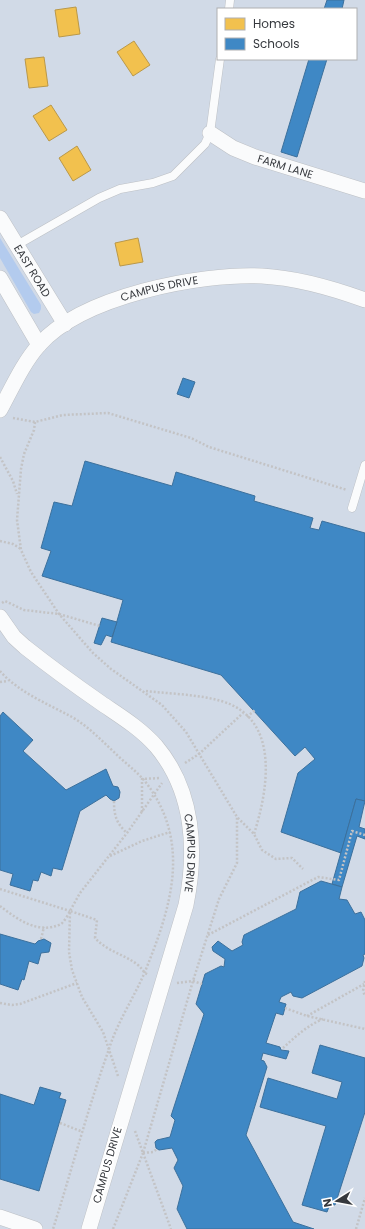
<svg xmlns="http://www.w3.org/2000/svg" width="365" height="1229" viewBox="0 0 365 1229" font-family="Poppins,sans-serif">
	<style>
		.built { fill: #d1dae7; fill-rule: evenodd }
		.green { fill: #b3cbee }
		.homes { fill: #f2c14e; stroke: #ba9849 }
		.schools { fill: #3f88c5; stroke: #3c709c }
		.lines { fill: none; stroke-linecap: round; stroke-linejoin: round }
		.lane-casing { stroke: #bdc0c5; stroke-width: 9 }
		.street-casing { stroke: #bdc0c5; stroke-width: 16 }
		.path { stroke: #c3c3c5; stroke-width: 2.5; stroke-dasharray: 2 2; stroke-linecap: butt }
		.lane { stroke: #fafbfc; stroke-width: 8 }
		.street { stroke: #fafbfc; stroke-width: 15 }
		.labels { text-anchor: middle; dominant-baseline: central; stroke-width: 4; stroke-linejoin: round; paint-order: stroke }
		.street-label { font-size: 11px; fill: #36393e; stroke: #fff }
	</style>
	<rect width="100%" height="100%" fill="#e0e4eb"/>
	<!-- built -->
	<path class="built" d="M 0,0 L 365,0 L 365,1229 L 0,1229 ZM 218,9 L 356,9 L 356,59 L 218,59 Z"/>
	<!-- green -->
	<path class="green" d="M 0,238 L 41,305 L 41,309 L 39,313 L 34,314 L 31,312 L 0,258 Z"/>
	<!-- homes -->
	<g class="homes">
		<path d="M 76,7 L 80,34 L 59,37 L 55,10 Z"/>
		<path d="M 134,41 L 150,65 L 133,76 L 117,52 Z"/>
		<path d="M 44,57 L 48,86 L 29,88 L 25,59 Z"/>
		<path d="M 51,105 L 67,130 L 49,141 L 33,116 Z"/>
		<path d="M 77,146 L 91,170 L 73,181 L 59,158 Z"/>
		<path d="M 138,238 L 143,262 L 120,266 L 115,243 Z"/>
	</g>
	<!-- schools -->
	<g class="schools">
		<path d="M 327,0 L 344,0 L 342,9 L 324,9 Z"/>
		<path d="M 309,59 L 327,59 L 297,157 L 281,152 Z"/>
		<path d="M 183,378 L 195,382 L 189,398 L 177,394 Z"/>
		<path d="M 85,461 L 172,486 L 176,472 L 255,496 L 254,501 L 313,518 L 310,528 L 319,530 L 322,521 L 365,533 L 365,801 L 356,799 L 341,853 L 281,832 L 298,773 L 315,759 L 305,747 L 295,756 L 221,675 L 111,642 L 123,600 L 42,576 L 51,551 L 41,548 L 54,502 L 72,506 Z"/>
		<path d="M 102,618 L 117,622 L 112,637 L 106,635 L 101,645 L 94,643 Z"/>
		<path d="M 3,712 L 33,740 L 23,751 L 66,790 L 106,769 L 113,786 L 118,787 L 120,792 L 119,798 L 114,801 L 110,799 L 106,795 L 80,811 L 62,870 L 53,868 L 51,876 L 41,872 L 38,881 L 33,880 L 30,891 L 10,885 L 13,874 L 0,870 L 0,716 Z"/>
		<path d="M 356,799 L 365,801 L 359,827 L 365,829 L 365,839 L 357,836 L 342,887 L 332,884 Z"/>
		<path d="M 321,881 L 342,887 L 339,899 L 347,900 L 355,914 L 361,912 L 365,920 L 365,954 L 363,955 L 364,958 L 362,966 L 302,998 L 293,996 L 291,992 L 281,997 L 279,1002 L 286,1004 L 283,1015 L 276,1013 L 266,1043 L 280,1047 L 281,1050 L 289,1051 L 286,1059 L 263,1053 L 261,1060 L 264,1061 L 267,1067 L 246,1135 L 293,1222 L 314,1229 L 187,1229 L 177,1209 L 183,1186 L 174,1168 L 178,1160 L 172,1148 L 159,1150 L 156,1148 L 155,1142 L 157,1140 L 170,1137 L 175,1120 L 171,1116 L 204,1014 L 196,1004 L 205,974 L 221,966 L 224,967 L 225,959 L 213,951 L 212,947 L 218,941 L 232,951 L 243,945 L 242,942 L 244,935 L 296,909 L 300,892 Z"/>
		<path d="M 0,934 L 35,944 L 38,941 L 44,939 L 51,943 L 49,952 L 41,953 L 38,964 L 29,961 L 24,980 L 22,979 L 18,990 L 0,984 Z"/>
		<path d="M 320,1045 L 365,1058 L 365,1112 L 335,1205 L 330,1204 L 327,1212 L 302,1205 L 326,1126 L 260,1107 L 268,1078 L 337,1099 L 342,1082 L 312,1073 Z"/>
		<path d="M 40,1087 L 61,1093 L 59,1098 L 66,1100 L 39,1191 L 0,1179 L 0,1094 L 34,1105 Z"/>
	</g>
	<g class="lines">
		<!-- lane casing -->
		<g class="lane-casing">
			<g id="lane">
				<path d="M 229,9 L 230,0"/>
				<path d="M 17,245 L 99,198 L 120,189 L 153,183 L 173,176 L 205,144 L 210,133 L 220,59"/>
				<path d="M 352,508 L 365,465"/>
			</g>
		</g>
		<!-- street casing -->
		<g class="street-casing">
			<g id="street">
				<path id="s1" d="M 210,133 L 233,148 L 255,157 L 365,191"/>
				<path id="s2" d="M 0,218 L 65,324"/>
				<path d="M 0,278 L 39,345"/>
				<path id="s3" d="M 0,410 C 12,388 23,363 39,345 C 82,296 200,273 262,276 C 298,278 332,288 365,300"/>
				<path id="s4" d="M 0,617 L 14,637 L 25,647 C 49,666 75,685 101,703 C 120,716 140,728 156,746 C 194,791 197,851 186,905 L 89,1229"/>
				<path d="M 0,1217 L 35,1229"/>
			</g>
		</g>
		<!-- path -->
		<g class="path">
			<path d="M 13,418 L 35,422 L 63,415 L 108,413 L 191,438 L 209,447 L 347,490"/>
			<path d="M 35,422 L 34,430 L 24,454 L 21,469 L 17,520 L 21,550 L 31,572 L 59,614 L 93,653 L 111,669 L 162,705 L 186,732 L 237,817 L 254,834 L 262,850 L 276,859 L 292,858 L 303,869"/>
			<path d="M 0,457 L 13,481 L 17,494"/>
			<path d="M 0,541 L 13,544 L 21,549"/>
			<path d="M 2,603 L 5,601 L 24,610 L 59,614 L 100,626"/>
			<path d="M 0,671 C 18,692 48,704 72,717 C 89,727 101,740 115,753 C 124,762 135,770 144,780 C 193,842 171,908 144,974 C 133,999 117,1023 109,1049 C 88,1108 72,1169 53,1229"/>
			<path d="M 0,682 L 8,681"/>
			<path d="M 146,691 C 170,694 197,694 221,701 C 281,718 268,790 254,834"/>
			<path d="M 247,717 L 255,710"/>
			<path d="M 185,763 L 199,754 L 243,713"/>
			<path d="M 114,801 C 114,815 116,823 127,833"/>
			<path d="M 142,812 L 142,779 L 160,778"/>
			<path d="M 110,856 L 142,841 L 170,832"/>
			<path d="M 0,889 L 70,911"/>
			<path d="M 0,906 C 17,919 38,935 61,924 C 64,922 68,915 70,911 L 97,920 L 95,938 C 108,952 124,954 138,965 C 143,969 143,973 149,975"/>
			<path d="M 208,935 L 318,877 L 339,880 L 352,831 L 365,835"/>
			<path d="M 41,939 L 44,927"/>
			<path d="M 365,981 L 363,991 L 365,996"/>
			<path d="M 177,983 L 193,981 L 202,984"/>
			<path d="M 0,1003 L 12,1005 L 20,1004 L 77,983"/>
			<path d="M 285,1008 L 307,1016 L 365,1029"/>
			<path d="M 307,1016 L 364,984"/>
			<path d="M 283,1048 C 295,1037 308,1025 323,1019"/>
			<path d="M 118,1076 L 103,1032 L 82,997 L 72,970 L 69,952 L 70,911 L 80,893 L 127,833 L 162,783"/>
			<path d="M 60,1123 L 83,1132"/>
			<path d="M 135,1131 L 143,1153 L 193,981 L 219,899 L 237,863 L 237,817"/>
			<path d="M 143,1153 L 171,1229"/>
			<path d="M 143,1153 L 153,1152 L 157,1149"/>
			<path d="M 113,1229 L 143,1153"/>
			<path d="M 356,1229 L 365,1198"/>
		</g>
		<!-- lane -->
		<use href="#lane" class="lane"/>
		<!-- street -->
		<use href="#street" class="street"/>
	</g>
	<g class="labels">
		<!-- street labels -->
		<g class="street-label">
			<text stroke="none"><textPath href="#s1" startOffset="83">FARM LANE</textPath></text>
			<text stroke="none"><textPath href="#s2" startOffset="62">EAST ROAD</textPath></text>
			<text stroke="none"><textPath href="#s3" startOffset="211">CAMPUS DRIVE</textPath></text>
			<text stroke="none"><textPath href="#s4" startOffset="319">CAMPUS DRIVE</textPath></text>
			<text transform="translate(107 1165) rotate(-74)">CAMPUS DRIVE</text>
		</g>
	</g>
	<!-- legend -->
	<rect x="217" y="8" width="140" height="52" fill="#ffffff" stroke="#afb0b2"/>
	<rect x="225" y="18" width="20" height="12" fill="#f2c14e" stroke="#afb0b2"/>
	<text x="253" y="28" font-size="12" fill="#36393e">Homes</text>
	<rect x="225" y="38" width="20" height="12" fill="#3f88c5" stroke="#afb0b2"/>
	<text x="253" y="48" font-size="12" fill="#36393e">Schools</text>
	<!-- north arrow -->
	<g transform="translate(337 1201) rotate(259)" stroke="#ffffff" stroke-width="3" paint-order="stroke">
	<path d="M0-3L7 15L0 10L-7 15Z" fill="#36393e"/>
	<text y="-6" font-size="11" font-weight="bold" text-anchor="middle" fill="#36393e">N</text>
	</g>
</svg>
